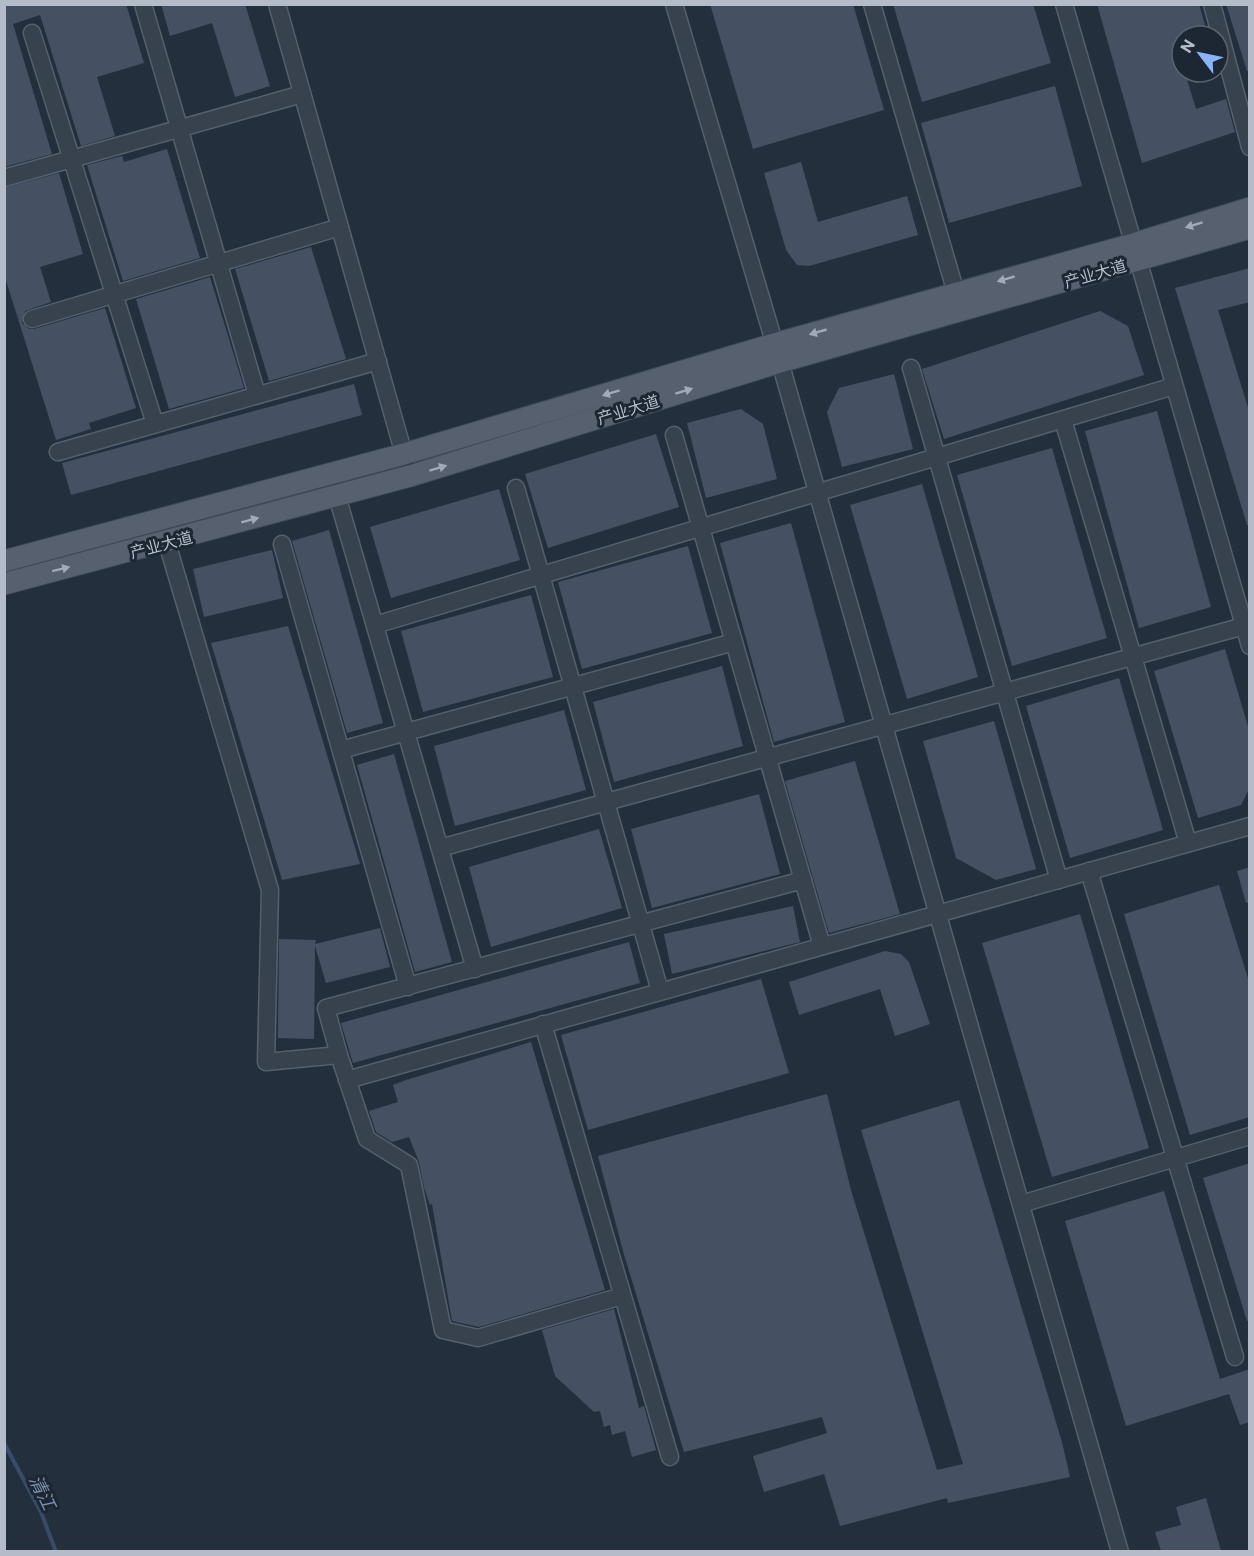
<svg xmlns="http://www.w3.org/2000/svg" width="1254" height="1556" viewBox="0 0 1254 1556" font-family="Commissioner,'Noto Sans SC',sans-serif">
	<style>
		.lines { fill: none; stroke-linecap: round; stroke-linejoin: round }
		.stream { stroke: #394c67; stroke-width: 4 }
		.building { fill: #455162 }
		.minor-casing { stroke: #565f6c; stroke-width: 19 }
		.major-casing { stroke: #414a57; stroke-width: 23 }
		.minor { stroke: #38414e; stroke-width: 16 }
		.major { stroke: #56606e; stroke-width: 21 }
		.oneway { fill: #a1aab7 }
		.labels { text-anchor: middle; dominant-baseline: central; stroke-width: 6; stroke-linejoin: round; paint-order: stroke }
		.street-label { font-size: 16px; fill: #b4bcc9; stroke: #1d2633 }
		.water-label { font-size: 18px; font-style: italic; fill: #7c92b1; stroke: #1d2633 }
	</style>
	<rect width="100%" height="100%" fill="#242f3e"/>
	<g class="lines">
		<!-- stream -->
		<path class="stream" d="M 4,1443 L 41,1512 L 56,1552"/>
	</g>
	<!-- building -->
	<g class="building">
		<path d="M 4,4 L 126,4 L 144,63 L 97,77 L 115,136 L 81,146 L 40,15 L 13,24 L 52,154 L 4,167 Z"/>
		<path d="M 161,4 L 245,4 L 270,86 L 235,97 L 212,23 L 170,36 Z"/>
		<path d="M 710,4 L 853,4 L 884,110 L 753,149 Z"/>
		<path d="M 893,4 L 1033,4 L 1051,63 L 922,102 Z"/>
		<path d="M 1097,4 L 1199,4 L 1208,36 L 1182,36 L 1182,74 L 1185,73 L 1196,109 L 1226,99 L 1235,132 L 1142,163 Z"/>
		<path d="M 1226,4 L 1250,4 L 1250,71 L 1247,71 Z"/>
		<path d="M 1055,86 L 1082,186 L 949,223 L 921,123 Z"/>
		<path d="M 167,149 L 200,258 L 123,281 L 87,165 L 122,156 L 124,162 Z"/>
		<path d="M 801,162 L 818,222 L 907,196 L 918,235 L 809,266 L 797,265 L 786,250 L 764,173 Z"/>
		<path d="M 59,173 L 83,254 L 40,267 L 51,302 L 25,311 L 22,323 L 29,329 L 34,329 L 105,308 L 136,408 L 89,423 L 91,429 L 56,440 L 4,274 L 4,188 Z"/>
		<path d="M 311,247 L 346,359 L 269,381 L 235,269 Z"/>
		<path d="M 1250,268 L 1250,302 L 1218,310 L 1250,414 L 1250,525 L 1247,525 L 1175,288 Z"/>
		<path d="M 210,277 L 244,388 L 169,409 L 136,299 Z"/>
		<path d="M 1100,311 L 1128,326 L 1144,375 L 944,439 L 922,369 Z"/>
		<path d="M 894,374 L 913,449 L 842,467 L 827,412 L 839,388 Z"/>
		<path d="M 354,384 L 362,415 L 71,495 L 62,463 Z"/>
		<path d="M 741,409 L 763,424 L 777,479 L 706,498 L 687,423 Z"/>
		<path d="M 1157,411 L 1211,607 L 1139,628 L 1085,431 Z"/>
		<path d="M 656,434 L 679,507 L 548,548 L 525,474 Z"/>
		<path d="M 1052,448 L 1107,638 L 1012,666 L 957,475 Z"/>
		<path d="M 922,484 L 978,677 L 907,699 L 850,505 Z"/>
		<path d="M 499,489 L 520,560 L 391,598 L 370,527 Z"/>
		<path d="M 791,523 L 845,722 L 774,742 L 720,543 Z"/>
		<path d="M 329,530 L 383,723 L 347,733 L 292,541 Z"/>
		<path d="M 688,546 L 712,633 L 582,669 L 558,582 Z"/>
		<path d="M 272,550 L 283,598 L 204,617 L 193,569 Z"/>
		<path d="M 531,595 L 553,677 L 423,712 L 401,631 Z"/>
		<path d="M 288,626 L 360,864 L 282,880 L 211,643 Z"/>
		<path d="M 1225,649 L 1250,733 L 1250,787 L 1241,805 L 1198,818 L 1154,671 Z"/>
		<path d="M 722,666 L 743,746 L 614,782 L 593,702 Z"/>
		<path d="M 1119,678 L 1163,830 L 1070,858 L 1026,706 Z"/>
		<path d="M 564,710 L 586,790 L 455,826 L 434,746 Z"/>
		<path d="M 994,721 L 1036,869 L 996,880 L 956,858 L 923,741 Z"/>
		<path d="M 394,754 L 452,962 L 415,972 L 357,765 Z"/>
		<path d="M 855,761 L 900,914 L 829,933 L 785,781 Z"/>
		<path d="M 759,794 L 780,874 L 652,908 L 631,829 Z"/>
		<path d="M 599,829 L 622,908 L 491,947 L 469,867 Z"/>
		<path d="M 1250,867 L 1250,902 L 1246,903 L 1237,871 Z"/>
		<path d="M 1219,885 L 1250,985 L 1250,1117 L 1190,1135 L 1124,914 Z"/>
		<path d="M 793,906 L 800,942 L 672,974 L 664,934 Z"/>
		<path d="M 1080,914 L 1149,1148 L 1052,1177 L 982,943 Z"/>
		<path d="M 380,928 L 390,967 L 326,983 L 315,946 L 314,1039 L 278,1038 L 279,939 L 316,940 L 315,944 Z"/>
		<path d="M 629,942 L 640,983 L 353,1063 L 341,1023 Z"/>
		<path d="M 885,951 L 901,954 L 909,962 L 930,1024 L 895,1036 L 880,989 L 799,1015 L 789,982 Z"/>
		<path d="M 761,979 L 789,1073 L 588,1130 L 561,1035 Z"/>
		<path d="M 531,1042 L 605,1290 L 479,1327 L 452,1321 L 432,1204 L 430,1205 L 424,1188 L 419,1162 L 409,1137 L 392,1142 L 376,1132 L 369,1111 L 398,1102 L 393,1085 L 406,1080 Z"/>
		<path d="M 827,1094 L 851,1190 L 937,1470 L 963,1464 L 861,1130 L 959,1100 L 1062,1442 L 1070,1477 L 948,1503 L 947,1498 L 840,1526 L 824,1474 L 764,1492 L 753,1456 L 827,1433 L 822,1417 L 684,1452 L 623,1251 L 598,1156 Z"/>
		<path d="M 1250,1163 L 1250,1320 L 1247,1321 L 1203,1178 Z"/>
		<path d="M 1164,1191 L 1220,1379 L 1250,1369 L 1250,1422 L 1240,1425 L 1229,1394 L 1126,1426 L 1065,1221 Z"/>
		<path d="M 614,1309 L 639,1408 L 644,1406 L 656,1450 L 632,1457 L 625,1431 L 612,1435 L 610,1425 L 604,1427 L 600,1411 L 594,1412 L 555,1376 L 542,1330 Z"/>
		<path d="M 1206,1498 L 1221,1551 L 1161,1551 L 1155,1532 L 1181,1525 L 1176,1507 Z"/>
	</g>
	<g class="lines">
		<!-- minor casing -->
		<g class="minor-casing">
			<g id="minor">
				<path d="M 143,4 L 257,395"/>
				<path d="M 277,4 L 410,476"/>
				<path d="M 674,4 L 780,362 L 1120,1552"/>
				<path d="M 872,4 L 956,293"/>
				<path d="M 1064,4 L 1250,646"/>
				<path d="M 1212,4 L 1250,147"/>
				<path d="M 32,33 L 155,424"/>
				<path d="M 4,178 L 302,94"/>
				<path d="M 32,319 L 340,227"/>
				<path d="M 911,368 L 1059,880"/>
				<path d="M 1063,420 L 1188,843"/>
				<path d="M 674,435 L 822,946"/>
				<path d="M 58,452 L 378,361"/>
				<path d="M 516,488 L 660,991"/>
				<path d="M 337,496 L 475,969"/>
				<path d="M 167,543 L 270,890 L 266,1062 L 339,1055 L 367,1139 L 409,1165 L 443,1330 L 478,1338 L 622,1296"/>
				<path d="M 282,544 L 408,987"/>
				<path d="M 375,625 L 1174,386"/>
				<path d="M 341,750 L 734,642"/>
				<path d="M 440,848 L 1244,626"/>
				<path d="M 1089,871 L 1235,1357"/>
				<path d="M 543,1024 L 670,1457"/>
				<path d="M 339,1055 L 326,1008 L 803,880"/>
				<path d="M 347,1080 L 1250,826"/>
				<path d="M 1021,1204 L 1250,1136"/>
			</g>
		</g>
		<!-- major casing -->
		<g class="major-casing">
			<g id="major">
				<path d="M 4,561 L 404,454 L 774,344 L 1133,244 L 1250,208"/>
				<path d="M 4,584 L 410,476 L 780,362 L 1250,228"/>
			</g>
		</g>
		<!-- minor -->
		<use href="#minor" class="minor"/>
		<!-- major -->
		<use href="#major" class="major"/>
	</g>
	<!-- one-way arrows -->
	<defs><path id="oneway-solid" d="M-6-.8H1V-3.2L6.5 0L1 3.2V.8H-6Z" transform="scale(1.5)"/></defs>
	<g class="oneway">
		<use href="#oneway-solid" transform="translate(1194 225) rotate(163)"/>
		<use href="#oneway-solid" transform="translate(1006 279) rotate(164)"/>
		<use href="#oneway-solid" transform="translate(818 332) rotate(164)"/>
		<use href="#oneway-solid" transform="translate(684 391) rotate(-17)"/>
		<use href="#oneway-solid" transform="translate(611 393) rotate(163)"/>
		<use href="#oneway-solid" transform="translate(438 468) rotate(-17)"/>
		<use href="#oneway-solid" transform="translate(250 520) rotate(-15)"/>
		<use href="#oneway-solid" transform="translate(61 569) rotate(-14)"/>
	</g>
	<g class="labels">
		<!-- street labels -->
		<g class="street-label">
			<text transform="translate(1095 273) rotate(-16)">产业大道</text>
			<text transform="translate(628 409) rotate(-17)">产业大道</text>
			<text transform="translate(161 544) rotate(-15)">产业大道</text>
		</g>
		<!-- water labels -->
		<g class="water-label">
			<text transform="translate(43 1492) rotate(64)">清江</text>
		</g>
	</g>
	<!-- border -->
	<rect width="1254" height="1556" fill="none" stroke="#b4bcc9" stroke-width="12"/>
	<!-- north arrow -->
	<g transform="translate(1200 54) rotate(302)"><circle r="28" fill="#1d2633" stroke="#59626f" stroke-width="1.5"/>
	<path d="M0-4.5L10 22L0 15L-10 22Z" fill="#8ab4f8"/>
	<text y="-9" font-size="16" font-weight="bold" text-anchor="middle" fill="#b4bcc9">N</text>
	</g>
</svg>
